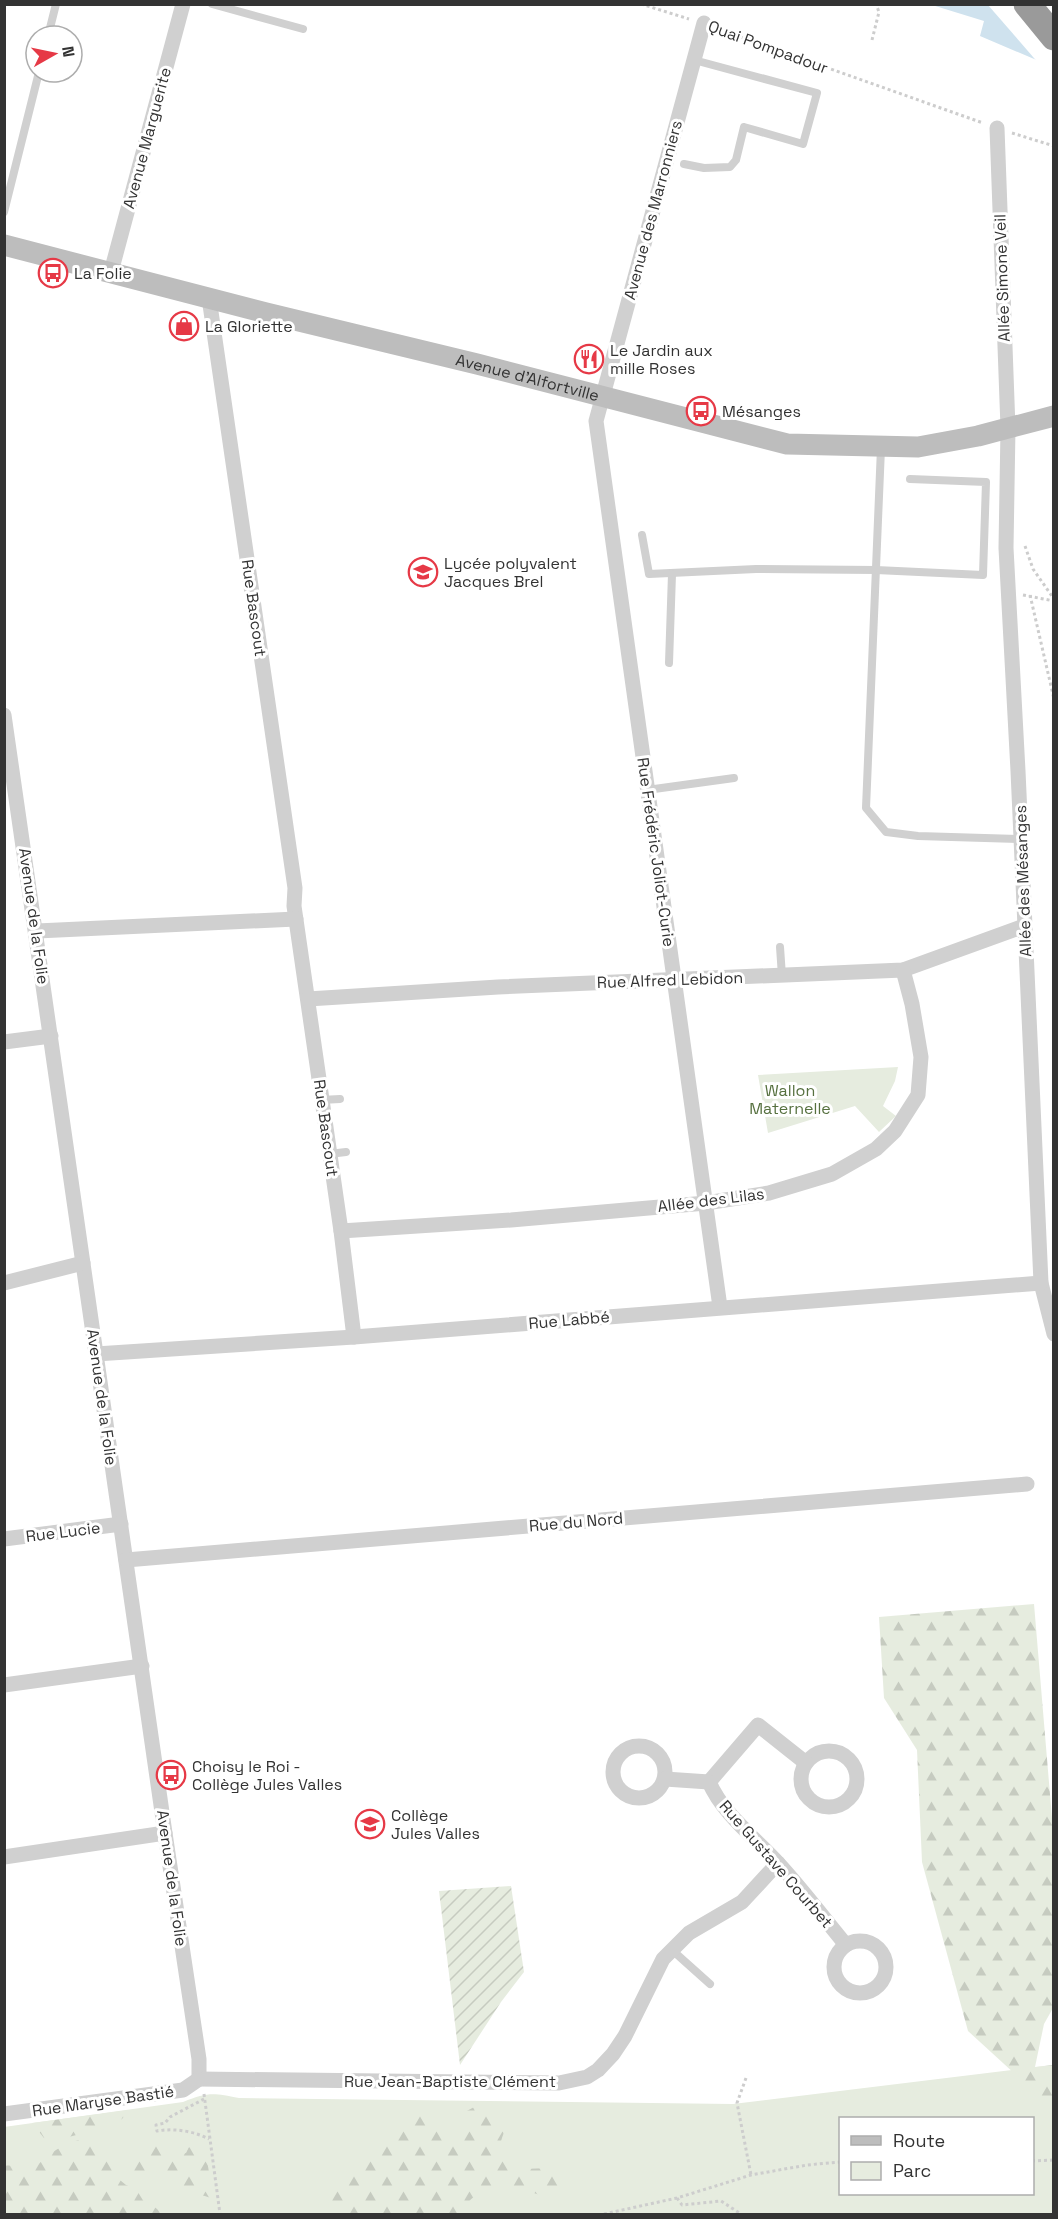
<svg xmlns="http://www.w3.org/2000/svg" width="1058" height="2219" viewBox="0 0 1058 2219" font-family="'Space Grotesk',sans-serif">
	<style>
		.green { fill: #e6ecdf; fill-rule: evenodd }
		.forest { fill: url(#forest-firs) }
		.garden { fill: url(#garden-furrows) }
		.water { fill: #cfe2ee }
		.pier { fill: #fff }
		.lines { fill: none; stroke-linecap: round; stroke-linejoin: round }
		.path { stroke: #cdcdcd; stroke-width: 3; stroke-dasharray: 3 3; stroke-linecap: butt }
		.lane { stroke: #d0d0d0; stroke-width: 8 }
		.street { stroke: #d0d0d0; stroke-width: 15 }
		.secondary { stroke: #bdbdbd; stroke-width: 21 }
		.highway { stroke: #9a9a9a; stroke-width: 27 }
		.labels { text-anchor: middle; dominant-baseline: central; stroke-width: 6; stroke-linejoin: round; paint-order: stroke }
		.street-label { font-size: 16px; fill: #333; stroke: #fff }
		.poi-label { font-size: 16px; fill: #333; stroke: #fff; text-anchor: start }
		.park-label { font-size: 16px; fill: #56703f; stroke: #fff }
	</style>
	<defs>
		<pattern id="forest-firs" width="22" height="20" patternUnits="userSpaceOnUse" patternTransform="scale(1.5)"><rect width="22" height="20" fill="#e6ecdf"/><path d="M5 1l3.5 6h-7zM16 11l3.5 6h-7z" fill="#c6cbc0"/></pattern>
		<pattern id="garden-furrows" width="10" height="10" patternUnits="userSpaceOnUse" patternTransform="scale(1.5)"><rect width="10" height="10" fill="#e6ecdf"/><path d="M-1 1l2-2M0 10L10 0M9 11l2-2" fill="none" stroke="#c6cbc0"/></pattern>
	</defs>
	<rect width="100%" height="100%" fill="#fff"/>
	<!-- green -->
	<g class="green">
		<path d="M 898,1067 L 895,1081 L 883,1106 L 896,1116 L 879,1132 L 855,1106 L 768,1133 L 758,1075 Z"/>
		<path d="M 1053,2065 L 1053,2214 L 5,2214 L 4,2127 L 183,2102 C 208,2092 213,2093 239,2098 L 733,2104 ZM 840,2118 L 1032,2118 L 1032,2194 L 840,2194 Z"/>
	</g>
	<!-- forest -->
	<g class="forest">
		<path d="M 1034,1604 L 1053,1830 L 1053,2008 L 1044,2024 L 1035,2067 L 1053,2065 L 1053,2100 L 1040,2097 L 968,2031 L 922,1862 L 917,1750 L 884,1698 L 879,1617 Z"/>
		<path d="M 485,2101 L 506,2124 C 504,2136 498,2143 500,2156 L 521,2169 L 552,2168 L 559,2181 L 562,2193 C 558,2194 553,2197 548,2197 C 542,2197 536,2193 530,2192 C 503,2185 472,2185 462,2214 L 387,2214 L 385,2213 L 348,2214 L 347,2210 L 325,2200 C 323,2173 347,2175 366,2168 L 368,2152 L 374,2142 L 398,2134 L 402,2113 C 432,2111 428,2118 451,2130 L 462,2127 L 465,2112 Z"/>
		<path d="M 129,2110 L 122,2119 L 88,2132 L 57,2140 L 44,2138 L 32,2123 Z"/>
		<path d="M 90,2137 L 104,2143 L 113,2152 L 115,2176 L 126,2185 L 136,2189 L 144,2202 L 151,2204 L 163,2214 L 5,2214 L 5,2166 C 13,2164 20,2169 29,2168 C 39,2166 45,2157 53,2152 C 64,2144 77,2140 90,2137 Z"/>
		<path d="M 142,2146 L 158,2146 L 177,2154 L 186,2153 L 189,2147 L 206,2154 L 213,2197 L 211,2198 C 203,2195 194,2194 186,2190 C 170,2183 168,2170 149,2166 L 146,2176 L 140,2176 L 132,2170 L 135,2148 Z"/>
	</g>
	<!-- garden -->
	<path class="garden" d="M 511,1886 L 524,1972 L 501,2002 L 460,2065 L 439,1891 Z"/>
	<!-- water -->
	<path class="water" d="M 932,5 L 1053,5 L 1053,67 L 980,36 L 984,21 Z"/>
	<!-- pier -->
	<path class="pier" d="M 988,5 L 1053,5 L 1054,70 L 1040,65 Z"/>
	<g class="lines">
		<!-- path -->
		<g class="path">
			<path d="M 641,4 L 689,19"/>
			<path d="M 718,29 L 983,123"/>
			<path d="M 872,40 L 879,12 L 876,4"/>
			<path d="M 1012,133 L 1054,146"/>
			<path d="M 1025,546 L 1033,569 L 1054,599"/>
			<path d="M 1023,595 L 1054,601"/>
			<path d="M 1030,595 L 1054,699"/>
			<path d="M 746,2078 L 737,2103 L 751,2175"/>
			<path d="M 204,2094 L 220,2214"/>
			<path d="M 204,2099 L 170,2117 L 165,2123 L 156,2125 L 157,2131 C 175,2128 193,2131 209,2139"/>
			<path d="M 1032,2161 L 1054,2160"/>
			<path d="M 677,2198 L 682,2205 L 721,2201 L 741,2214"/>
			<path d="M 604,2214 L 677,2198 L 751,2175 L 807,2165 L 840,2162"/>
		</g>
		<!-- lane -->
		<g class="lane">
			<path d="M 212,4 L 303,29"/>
			<path d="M 48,36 L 56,4"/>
			<path d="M 684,164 L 704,168 L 730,167 L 736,160 L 744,127 L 803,144 L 817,93 L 694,60"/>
			<path d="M 4,212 L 39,72"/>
			<path d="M 881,448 L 866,808 L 886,832 L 918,836 L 1021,839"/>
			<path d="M 642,535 L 649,574 L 756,569 L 876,570 L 983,575 L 986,482 L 910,479"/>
			<path d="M 669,663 L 672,574"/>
			<path d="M 647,790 L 734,778"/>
			<path d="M 780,947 L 782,976"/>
			<path d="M 321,1100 L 340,1099"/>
			<path d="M 329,1154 L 346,1152"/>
			<path d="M 672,1950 L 710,1984"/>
		</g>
		<!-- street -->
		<g class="street">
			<path d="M 704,23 L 596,421 L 720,1307"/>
			<path d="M 997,128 L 1008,428 L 1006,548 L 1018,771 L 1041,1283 L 1054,1334"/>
			<path d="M 111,272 L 183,4"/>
			<path d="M 209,298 L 295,888 L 294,906 L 341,1231 L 354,1337"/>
			<path d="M 4,715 L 165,1833 L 199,2059 L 199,2079"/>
			<path d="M 37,931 L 296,919"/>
			<path d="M 308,999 L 498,987 L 903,970 L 1024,926"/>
			<path d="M 4,1042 L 51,1036"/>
			<path d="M 341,1231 L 511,1220 L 706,1203 L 769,1193 L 832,1174 L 876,1149 L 895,1131 L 918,1095 L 921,1057 L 912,1004 L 903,970"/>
			<path d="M 4,1283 L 83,1263"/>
			<path d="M 96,1354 L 354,1337 L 1041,1283"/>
			<path d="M 4,1539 L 121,1524"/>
			<path d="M 126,1560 L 1027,1484"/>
			<path d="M 4,1685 L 142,1666"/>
			<circle cx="639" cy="1772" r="26"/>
			<circle cx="829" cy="1779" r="28"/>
			<path d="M 806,1763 L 758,1725 L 709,1782 C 723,1814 754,1837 778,1863 C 802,1889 823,1917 846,1945"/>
			<path d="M 665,1779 L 709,1782"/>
			<path d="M 4,1857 L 165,1833"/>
			<circle cx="860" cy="1967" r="26"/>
			<path d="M 199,2079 L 559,2083 L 587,2077 L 598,2070 L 613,2054 L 625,2036 L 663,1959 L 689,1933 L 742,1902 L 778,1863"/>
			<path d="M 4,2114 L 183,2090 L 199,2079"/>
		</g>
		<!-- secondary -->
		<path class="secondary" id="s1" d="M 4,245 L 266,313 L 477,364 L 787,444 L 918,447 L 978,436 L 1054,416"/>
		<!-- highway -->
		<path class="highway" d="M 1027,4 L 1054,37"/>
	</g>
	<!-- icons -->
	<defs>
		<g id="bus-ring" transform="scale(1.5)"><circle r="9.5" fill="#fff" stroke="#e63946" stroke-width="1.5"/><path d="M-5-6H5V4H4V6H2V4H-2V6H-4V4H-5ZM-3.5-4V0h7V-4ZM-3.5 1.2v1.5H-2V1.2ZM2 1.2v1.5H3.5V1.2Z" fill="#e63946"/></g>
		<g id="shop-ring" transform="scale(1.5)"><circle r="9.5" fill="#fff" stroke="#e63946" stroke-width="1.5"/><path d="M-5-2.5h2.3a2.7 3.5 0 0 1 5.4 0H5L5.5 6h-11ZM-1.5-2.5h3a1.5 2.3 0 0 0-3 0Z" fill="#e63946"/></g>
		<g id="restaurant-ring" transform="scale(1.5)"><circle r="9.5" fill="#fff" stroke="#e63946" stroke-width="1.5"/><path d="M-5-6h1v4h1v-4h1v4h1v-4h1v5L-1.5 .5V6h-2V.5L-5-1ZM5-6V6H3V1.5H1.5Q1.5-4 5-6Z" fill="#e63946"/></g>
		<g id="school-ring" transform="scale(1.5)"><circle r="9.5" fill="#fff" stroke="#e63946" stroke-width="1.5"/><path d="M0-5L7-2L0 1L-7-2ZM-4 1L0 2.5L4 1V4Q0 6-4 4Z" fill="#e63946"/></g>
	</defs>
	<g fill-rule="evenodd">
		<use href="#bus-ring" x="53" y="273"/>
		<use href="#shop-ring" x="184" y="326"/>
		<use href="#restaurant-ring" x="589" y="359"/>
		<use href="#bus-ring" x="701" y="411"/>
		<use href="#school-ring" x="423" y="572"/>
		<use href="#bus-ring" x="171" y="1775"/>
		<use href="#school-ring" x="370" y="1824"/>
	</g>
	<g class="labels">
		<!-- street labels -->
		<g class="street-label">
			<text transform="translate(768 47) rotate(20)">Quai Pompadour</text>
			<text transform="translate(147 138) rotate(-75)">Avenue Marguerite</text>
			<text transform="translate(653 210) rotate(-75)">Avenue des Marronniers</text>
			<text transform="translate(1002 278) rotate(-92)">Allée Simone Veil</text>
			<text stroke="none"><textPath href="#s1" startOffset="540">Avenue d'Alfortville</textPath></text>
			<text transform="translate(254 608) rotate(82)">Rue Bascout</text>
			<text transform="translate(656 852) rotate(82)">Rue Frédéric Joliot-Curie</text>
			<text transform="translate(1023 881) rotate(-92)">Allée des Mésanges</text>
			<text transform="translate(34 916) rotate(82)">Avenue de la Folie</text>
			<text transform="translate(670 980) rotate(-2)">Rue Alfred Lebidon</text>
			<text transform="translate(326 1128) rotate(82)">Rue Bascout</text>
			<text transform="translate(711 1200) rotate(-7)">Allée des Lilas</text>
			<text transform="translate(569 1320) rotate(-5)">Rue Labbé</text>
			<text transform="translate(102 1397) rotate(82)">Avenue de la Folie</text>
			<text transform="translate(576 1522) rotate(-5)">Rue du Nord</text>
			<text transform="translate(63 1532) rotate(-7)">Rue Lucie</text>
			<text transform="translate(776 1864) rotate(49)">Rue Gustave Courbet</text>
			<text transform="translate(172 1878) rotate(82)">Avenue de la Folie</text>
			<text x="450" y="2081">Rue Jean-Baptiste Clément</text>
			<text transform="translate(103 2101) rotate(-8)">Rue Maryse Bastié</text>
		</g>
		<!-- poi labels -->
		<g class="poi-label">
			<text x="74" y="273">La Folie</text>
			<text x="205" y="326">La Gloriette</text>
			<text x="610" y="350">Le Jardin aux<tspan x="610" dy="18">mille Roses</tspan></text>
			<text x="722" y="411">Mésanges</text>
			<text x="444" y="563">Lycée polyvalent<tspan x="444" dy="18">Jacques Brel</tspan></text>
			<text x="192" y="1766">Choisy le Roi -<tspan x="192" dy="18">Collège Jules Valles</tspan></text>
			<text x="391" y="1815">Collège<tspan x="391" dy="18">Jules Valles</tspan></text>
		</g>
		<!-- park labels -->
		<g class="park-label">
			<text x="790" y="1090">Wallon<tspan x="790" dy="18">Maternelle</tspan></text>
		</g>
	</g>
	<!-- border -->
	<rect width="1058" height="2219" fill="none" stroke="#333333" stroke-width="12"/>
	<!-- legend -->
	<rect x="839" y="2117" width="195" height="78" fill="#ffffff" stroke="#adadad" stroke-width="1.5"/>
	<rect x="851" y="2136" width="30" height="9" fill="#bdbdbd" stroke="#adadad" stroke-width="1.5"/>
	<text x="893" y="2147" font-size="18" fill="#333333">Route</text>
	<rect x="851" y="2162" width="30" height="18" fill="#e6ecdf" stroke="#adadad" stroke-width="1.5"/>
	<text x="893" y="2177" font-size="18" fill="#333333">Parc</text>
	<!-- north arrow -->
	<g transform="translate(54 54) rotate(81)"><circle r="28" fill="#ffffff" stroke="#adadad" stroke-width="1.5"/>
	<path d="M0-4.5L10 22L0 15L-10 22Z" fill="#e63946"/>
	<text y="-9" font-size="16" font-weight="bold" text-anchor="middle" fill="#333333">N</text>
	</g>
</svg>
